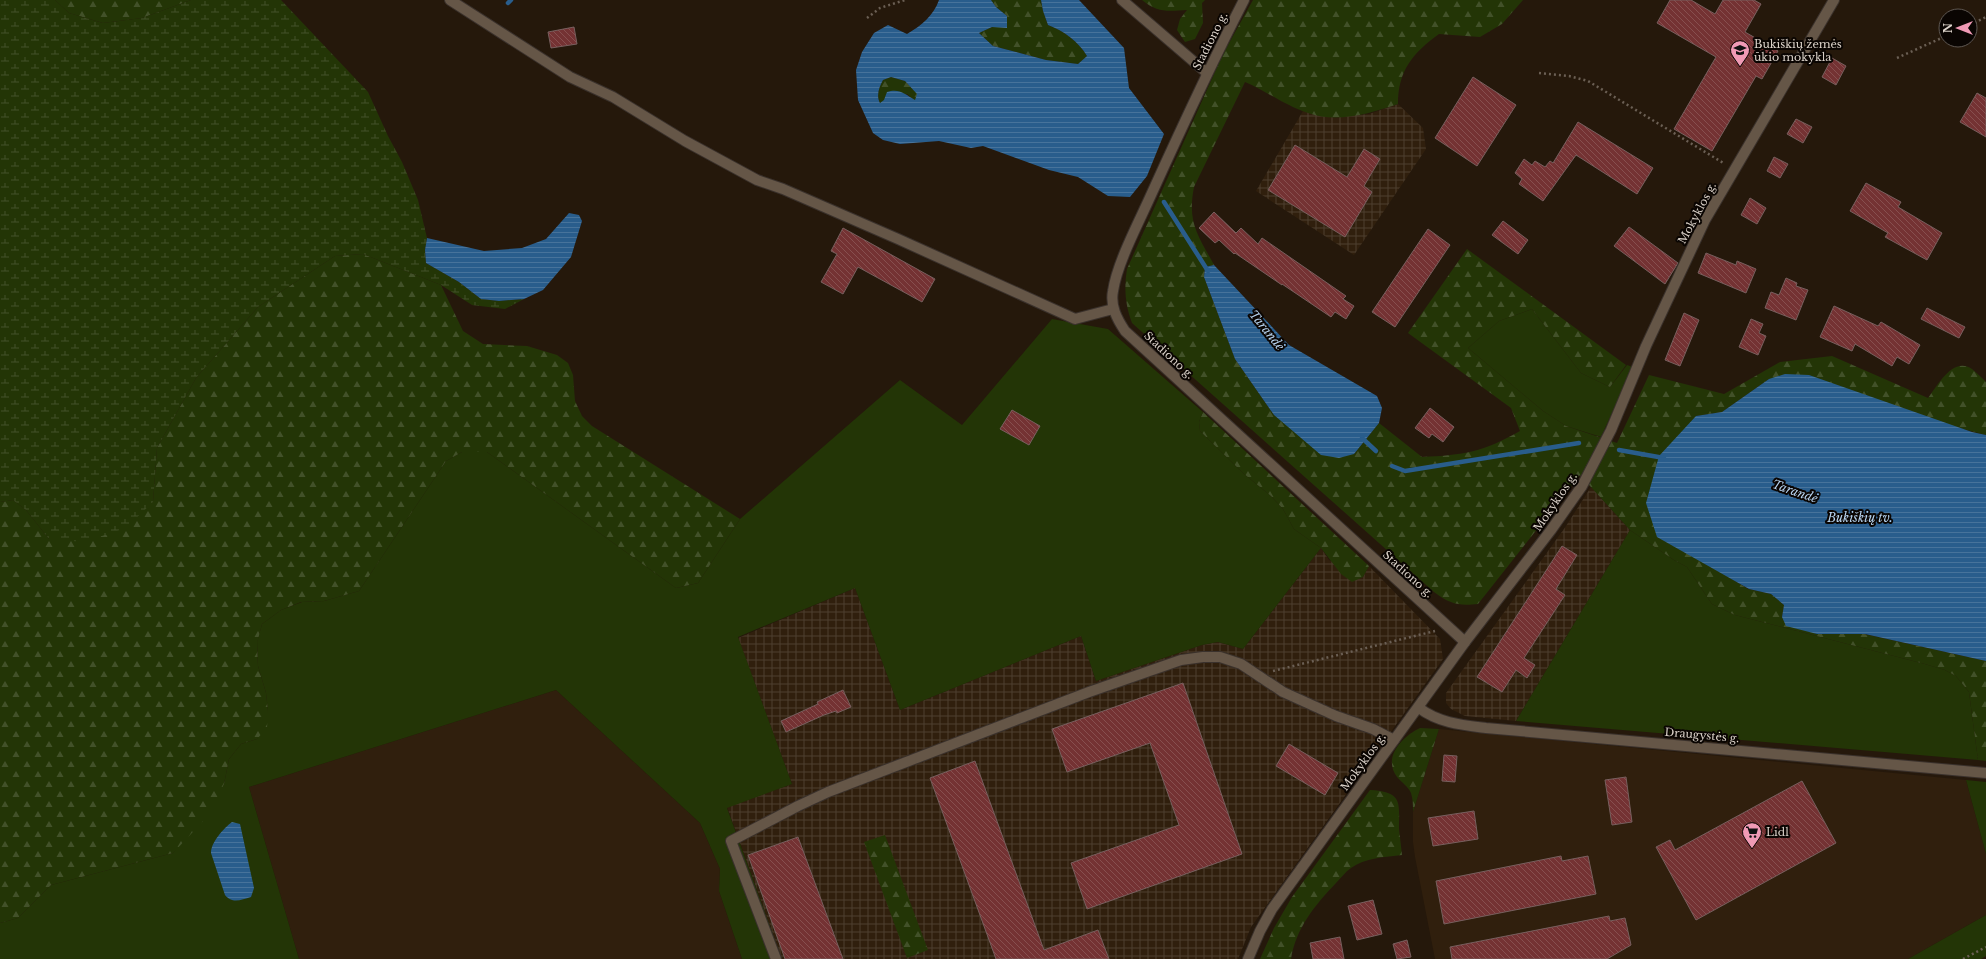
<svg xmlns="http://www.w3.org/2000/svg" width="1986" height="959" viewBox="0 0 1986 959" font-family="'Libre Baskerville',serif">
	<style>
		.built { fill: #301f0d }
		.industrial { fill: url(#industrial-grid) }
		.grass { fill: #233506 }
		.forest { fill: url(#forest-firs) }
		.wetland { fill: url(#wetland-marsh) }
		.water { fill: url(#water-rules); fill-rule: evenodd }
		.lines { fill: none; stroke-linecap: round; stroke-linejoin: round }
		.stream { stroke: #295d8c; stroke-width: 4.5 }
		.building { fill: url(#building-back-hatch); stroke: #775f5e }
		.minor-casing { stroke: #3a312c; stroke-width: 12 }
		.tertiary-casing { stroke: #3a312c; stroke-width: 12 }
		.path { stroke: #6b5f54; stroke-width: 2.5; stroke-dasharray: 2 3; stroke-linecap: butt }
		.minor { stroke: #655647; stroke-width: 10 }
		.tertiary { stroke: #655647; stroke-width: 10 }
		.labels { text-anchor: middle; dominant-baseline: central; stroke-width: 4; stroke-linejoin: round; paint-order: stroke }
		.street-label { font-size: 11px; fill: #dbd2c9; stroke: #0a0502 }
		.poi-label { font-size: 11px; fill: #dbd2c9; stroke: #0a0502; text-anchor: start }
		.water-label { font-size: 12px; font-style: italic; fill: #b8d4f0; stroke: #0a0502 }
	</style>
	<defs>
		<pattern id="industrial-grid" width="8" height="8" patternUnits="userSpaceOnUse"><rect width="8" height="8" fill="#301f0d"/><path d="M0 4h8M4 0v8" fill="none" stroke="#4d3f2f"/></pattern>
		<pattern id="forest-firs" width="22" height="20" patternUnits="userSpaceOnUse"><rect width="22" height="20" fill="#233506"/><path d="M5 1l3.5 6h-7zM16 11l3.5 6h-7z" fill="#425129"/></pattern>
		<pattern id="wetland-marsh" width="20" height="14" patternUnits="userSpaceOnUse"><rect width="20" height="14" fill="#233506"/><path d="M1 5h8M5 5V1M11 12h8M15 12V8" fill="none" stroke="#425129"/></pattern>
		<pattern id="water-rules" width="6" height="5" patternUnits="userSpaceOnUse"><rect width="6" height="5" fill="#295d8c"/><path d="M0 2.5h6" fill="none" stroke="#47739b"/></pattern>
		<pattern id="building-back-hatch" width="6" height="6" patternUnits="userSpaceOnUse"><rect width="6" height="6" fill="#743233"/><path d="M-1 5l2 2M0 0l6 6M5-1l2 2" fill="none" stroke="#874f4f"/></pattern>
	</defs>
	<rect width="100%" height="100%" fill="#25180b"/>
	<!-- built -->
	<g class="built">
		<path d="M 556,690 L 700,823 L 720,869 L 719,891 L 742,959 L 299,959 L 249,787 Z"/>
		<path d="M 1439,729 L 1966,780 L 1986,854 L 1986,915 L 1908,959 L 1435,959 L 1415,857 L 1413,842 L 1413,812 Z"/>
	</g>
	<!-- industrial -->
	<g class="industrial">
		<path d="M 1398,104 L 1423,128 L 1426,149 L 1354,255 L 1256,191 L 1303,111 L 1333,117 L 1369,114 Z"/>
		<path d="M 1591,487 L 1630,530 L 1516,721 L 1465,716 L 1451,709 L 1446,703 L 1446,693 L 1451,686 L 1566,526 Z"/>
		<path d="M 1321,548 L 1329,560 L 1363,577 L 1369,566 L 1440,639 L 1443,659 L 1251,927 L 1238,959 L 782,959 L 727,807 L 792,784 L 738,638 L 855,588 L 900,710 L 1081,636 L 1096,681 L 1202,645 L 1218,642 L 1243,649 Z"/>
	</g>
	<!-- grass -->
	<g class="grass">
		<path d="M 1532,309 L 1581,373 L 1610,387 L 1627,365 L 1633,367 L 1601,437 L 1566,426 L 1543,411 L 1468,348 L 1499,321 Z"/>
		<path d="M 1052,319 L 1108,329 L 1203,412 L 1199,422 L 1200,431 L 1243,473 L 1271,496 L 1283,509 L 1294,529 L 1321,548 L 1243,649 L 1218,642 L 1202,645 L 1096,681 L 1081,636 L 900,710 L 855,588 L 738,637 L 792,784 L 727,808 L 782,959 L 742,959 L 719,891 L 720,869 L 700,823 L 556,690 L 249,787 L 299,959 L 0,959 L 0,923 L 18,918 L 51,885 L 173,853 L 224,784 L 229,759 L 241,744 L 257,739 L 268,711 L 266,693 L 258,666 L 257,642 L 262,624 L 281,610 L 302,602 L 324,601 L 359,591 L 446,461 L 462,452 L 487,452 L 676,588 L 698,583 L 740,519 L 900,380 L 962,425 Z"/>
		<path d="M 1630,530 L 1674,560 L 1687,567 L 1712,604 L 1735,615 L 1925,664 L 1945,670 L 1956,676 L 1969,692 L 1978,760 L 1516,721 Z"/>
		<path d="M 1966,780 L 1986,782 L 1986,854 Z"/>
		<path d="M 1986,915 L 1986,956 L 1981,959 L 1908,959 Z"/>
	</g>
	<!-- forest -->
	<g class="forest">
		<path d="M 55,0 L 191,0 L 142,18 L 103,23 L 69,13 Z"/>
		<path d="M 991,0 L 1041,0 L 1043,11 L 1048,25 C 1064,31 1078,41 1087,56 L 1078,64 L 1046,60 L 993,46 L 979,33 L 992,27 L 1007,16 L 996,7 Z"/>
		<path d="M 1142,0 L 1205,0 L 1202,3 L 1203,23 L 1195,39 L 1185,42 L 1177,30 L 1180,19 L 1187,10 C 1167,11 1158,13 1142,0 Z"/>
		<path d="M 1253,0 L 1523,0 L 1502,24 L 1480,37 L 1439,34 C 1413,53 1398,70 1398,104 C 1371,113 1337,124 1308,113 C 1286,106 1266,91 1245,82 L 1194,187 C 1187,223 1198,235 1214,265 L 1205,267 L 1204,277 L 1235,359 L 1274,415 L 1354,454 L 1379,423 L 1422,457 C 1464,455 1483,452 1520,431 L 1511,408 L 1408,333 L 1467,249 L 1626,365 L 1610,387 L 1581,373 L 1532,309 L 1499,321 L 1468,348 L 1543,411 L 1566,426 L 1617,443 L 1649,375 L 1724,394 L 1780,362 L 1832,356 L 1928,398 C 1938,385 1953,356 1972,369 C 1977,373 1982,378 1986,382 L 1986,435 L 1769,379 L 1722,412 L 1696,416 L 1719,571 L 1748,589 L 1771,594 L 1784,605 L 1782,617 L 1817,634 L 1864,634 L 1986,661 L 1986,761 L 1978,760 L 1969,692 L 1956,676 L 1945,670 L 1925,664 L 1735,615 L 1712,604 L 1687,567 L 1674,560 L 1630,530 L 1580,475 L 1478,604 C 1458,606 1450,604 1434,592 L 1132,323 C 1125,304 1124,289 1127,269 L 1223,54 Z"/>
		<path d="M 891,77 L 905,81 L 918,94 L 915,101 L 907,94 L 880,103 C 876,96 879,87 883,80 Z"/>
		<path d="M 363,254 L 441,285 L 463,331 L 483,344 L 527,346 L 557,355 L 568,363 L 573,375 L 575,401 L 582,416 L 592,426 L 740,519 L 698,583 L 676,588 L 487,452 L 462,452 L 446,461 L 359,591 L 324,601 L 301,602 L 281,610 L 262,624 L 257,643 L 258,666 L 266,693 L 268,711 L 267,728 L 257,739 L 241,744 L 229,759 L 224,784 L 208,816 L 173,853 L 51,885 L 18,918 L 0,923 L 0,502 L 13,500 L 26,510 L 49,539 L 153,502 L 157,448 L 196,378 L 258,307 L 335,256 Z"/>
		<path d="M 1203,412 L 1369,566 L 1363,577 L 1352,582 L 1341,574 L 1321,548 L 1294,529 L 1283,509 L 1271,496 L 1243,473 L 1200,431 L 1199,422 Z"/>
		<path d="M 1420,728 L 1439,729 L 1413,812 C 1413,806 1413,799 1411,793 C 1408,786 1402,783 1397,777 C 1382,757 1403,736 1420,728 Z"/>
		<path d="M 1370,790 C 1403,792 1399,802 1399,829 C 1400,838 1401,846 1402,855 C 1386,857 1364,858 1351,868 C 1345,872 1341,878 1336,883 C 1315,905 1296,928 1291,959 L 1260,959 L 1274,928 L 1292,897 Z"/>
		<path d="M 885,835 L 928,950 L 907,958 L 864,842 Z"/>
	</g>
	<!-- wetland -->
	<path class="wetland" d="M 0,0 L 55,0 L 69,13 L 103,23 L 142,18 L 191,0 L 281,0 L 368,92 L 388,136 L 402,162 L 418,200 L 427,238 L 425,250 L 426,263 L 459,282 L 481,299 L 499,301 L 524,299 L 505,309 L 472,305 L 441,285 L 363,254 L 335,256 L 258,307 L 196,378 L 157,448 L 153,502 L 126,528 L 84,542 L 49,539 L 26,510 L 13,500 L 0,502 Z"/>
	<!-- water -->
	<g class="water">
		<path d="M 939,0 L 991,0 L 996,7 L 1007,16 L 1007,28 L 992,27 L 979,33 L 993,46 L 1046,60 L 1078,64 L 1087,56 C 1078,41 1064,31 1048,25 L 1043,11 L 1041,0 L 1079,0 L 1124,48 L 1129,88 L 1164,134 L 1147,176 L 1130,197 L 1108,196 L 1078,177 L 1049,170 L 983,146 L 971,148 L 939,141 L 900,144 L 883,140 L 873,133 L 858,100 L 856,70 L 862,52 L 874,33 L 888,25 L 907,34 C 921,26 934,15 939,0 ZM 891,77 L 905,81 L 917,94 L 915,100 C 905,94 899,88 887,92 L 884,100 L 880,103 C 876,96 879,87 883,80 Z"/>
		<path d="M 569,213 L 579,215 L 582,221 L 571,257 L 543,290 L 524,299 L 499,301 L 481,299 L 459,282 L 426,263 L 425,250 L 427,238 L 484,251 L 522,248 L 546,239 Z"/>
		<path d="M 1214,265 L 1289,345 L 1377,396 L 1382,408 L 1379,423 L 1354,454 L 1339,458 L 1321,455 L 1274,415 L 1235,359 L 1204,277 L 1205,267 Z"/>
		<path d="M 1785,374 L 1809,375 L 1972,432 L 1986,435 L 1986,661 L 1865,634 L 1817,634 L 1786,626 L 1782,617 L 1784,605 L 1771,594 L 1749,589 L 1657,537 L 1646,503 L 1659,456 L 1696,416 L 1722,412 L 1769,379 Z"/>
		<path d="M 232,822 L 240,824 L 254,888 L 251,897 C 241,900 232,904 225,895 L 211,853 C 211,842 224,828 232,822 Z"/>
	</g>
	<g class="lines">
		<!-- stream -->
		<g class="stream">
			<path d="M 508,3 L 511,0"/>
			<path d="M 1164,202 L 1208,271"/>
			<path d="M 1362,438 L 1376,451"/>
			<path d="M 1619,450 L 1664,458"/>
			<path d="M 1392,466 L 1405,471 L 1579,443"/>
		</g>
	</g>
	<!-- building -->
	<g class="building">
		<path d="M 1670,0 L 1691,0 L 1715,14 L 1723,0 L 1754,0 L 1761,4 L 1745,32 L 1778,51 L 1762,79 L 1756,76 L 1712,151 L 1674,129 L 1716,57 L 1657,23 Z"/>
		<path d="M 574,27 L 577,44 L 551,48 L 548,32 Z"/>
		<path d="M 1832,58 L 1846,66 L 1836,85 L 1822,77 Z"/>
		<path d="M 1473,77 L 1516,105 L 1477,166 L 1435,138 Z"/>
		<path d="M 1977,93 L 1986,98 L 1986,137 L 1960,122 Z"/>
		<path d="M 1796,119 L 1812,127 L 1803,143 L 1787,134 Z"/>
		<path d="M 1578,122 L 1653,168 L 1637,194 L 1576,155 L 1543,201 L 1519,184 L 1522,179 L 1515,173 L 1524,159 L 1532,165 L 1535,161 L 1545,167 L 1550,161 L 1553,163 Z"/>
		<path d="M 1295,145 L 1347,177 L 1364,149 L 1380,159 L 1364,186 L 1372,192 L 1345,237 L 1268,190 Z"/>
		<path d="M 1774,157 L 1788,164 L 1780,178 L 1767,171 Z"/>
		<path d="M 1866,183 L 1901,202 L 1898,207 L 1942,233 L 1927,260 L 1885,237 L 1888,233 L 1850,211 Z"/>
		<path d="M 1750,198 L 1766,208 L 1757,224 L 1741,215 Z"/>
		<path d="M 1214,212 L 1236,233 L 1241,228 L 1258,244 L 1262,238 L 1346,296 L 1343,299 L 1354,306 L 1346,319 L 1335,312 L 1331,317 L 1282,284 L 1282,285 L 1235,253 L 1234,254 L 1219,240 L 1215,243 L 1199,228 Z"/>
		<path d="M 1503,221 L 1528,240 L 1518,254 L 1492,235 Z"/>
		<path d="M 1629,227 L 1678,263 L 1665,284 L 1614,246 Z"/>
		<path d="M 843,228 L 935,279 L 922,302 L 858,267 L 843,294 L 821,282 L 837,254 L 831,251 Z"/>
		<path d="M 1428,229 L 1450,245 L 1395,327 L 1372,312 Z"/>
		<path d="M 1706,253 L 1736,265 L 1737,261 L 1756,269 L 1746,293 L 1698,273 Z"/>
		<path d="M 1786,278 L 1797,283 L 1796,286 L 1808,290 L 1796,320 L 1765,308 L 1771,292 L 1779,295 Z"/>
		<path d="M 1834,306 L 1878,326 L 1881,322 L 1920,345 L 1909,364 L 1897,357 L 1892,366 L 1855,344 L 1852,351 L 1820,337 Z"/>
		<path d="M 1927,308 L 1965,327 L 1959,338 L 1921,319 Z"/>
		<path d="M 1684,313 L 1699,320 L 1680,366 L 1665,360 Z"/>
		<path d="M 1751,319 L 1763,324 L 1759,333 L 1766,336 L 1758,355 L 1739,347 Z"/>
		<path d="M 1430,408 L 1454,427 L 1443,442 L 1432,434 L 1429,438 L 1415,428 Z"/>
		<path d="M 1012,410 L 1040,426 L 1029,445 L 1000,429 Z"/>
		<path d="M 1562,546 L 1577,555 L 1556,589 L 1565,595 L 1524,658 L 1535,665 L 1527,678 L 1516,670 L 1502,692 L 1477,677 Z"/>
		<path d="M 1183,683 L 1242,854 L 1087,909 L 1071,863 L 1179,825 L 1150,743 L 1067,772 L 1052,729 Z"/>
		<path d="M 843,690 L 851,707 L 837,713 L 836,711 L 824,715 L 786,732 L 781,721 L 818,704 L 817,702 Z"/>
		<path d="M 1289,744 L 1338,773 L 1325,795 L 1276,766 Z"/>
		<path d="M 1444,755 L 1457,756 L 1455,782 L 1442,781 Z"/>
		<path d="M 975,761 L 1044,950 L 1098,930 L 1109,959 L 996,959 L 930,778 Z"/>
		<path d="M 1626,777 L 1632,822 L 1612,825 L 1605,780 Z"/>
		<path d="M 1802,781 L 1836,843 L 1696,920 L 1656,847 L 1670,840 L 1675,850 Z"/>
		<path d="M 1474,811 L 1478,839 L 1433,846 L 1428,818 Z"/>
		<path d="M 798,837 L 843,959 L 785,959 L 748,855 Z"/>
		<path d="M 1561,856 L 1562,861 L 1588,856 L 1596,894 L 1444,924 L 1436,881 Z"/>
		<path d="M 1373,900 L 1382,934 L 1357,940 L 1348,906 Z"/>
		<path d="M 1609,916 L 1610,921 L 1625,918 L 1631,945 L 1607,959 L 1452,959 L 1450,947 Z"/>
		<path d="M 1340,937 L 1344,959 L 1313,959 L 1310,943 Z"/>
		<path d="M 1407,940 L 1411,957 L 1397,959 L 1393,944 Z"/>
	</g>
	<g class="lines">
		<!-- minor casing -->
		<g class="minor-casing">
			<g id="minor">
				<path d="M 450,0 L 570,77 L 613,97 L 685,141 L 757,180 L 783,189 L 898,239 L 1075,319 L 1113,309"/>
				<path d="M 1122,0 L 1207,73"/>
				<path d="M 1244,0 C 1211,64 1181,129 1151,195 C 1139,222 1117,263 1113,291 C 1110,306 1117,319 1125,331 L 1465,642 L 1551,530 L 1582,486 L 1611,430 L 1646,346 L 1705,220 L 1834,0"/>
				<path d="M 776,959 L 731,841 L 798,806 L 828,792 L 1089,692 L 1181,660 L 1203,657 L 1220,657 L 1241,664 L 1283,692 L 1336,716 L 1373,729 L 1394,740"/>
			</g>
		</g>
		<!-- tertiary casing -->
		<g class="tertiary-casing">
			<g id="tertiary">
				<path d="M 1419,708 C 1439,723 1462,725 1486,728 L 1986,773"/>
				<path d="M 1248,959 L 1260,931 L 1272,909 L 1465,642"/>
			</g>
		</g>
		<!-- path -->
		<g class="path">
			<path d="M 867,18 L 880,8 L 905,0"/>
			<path d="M 1970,25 L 1986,17"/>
			<path d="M 1897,58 L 1946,36"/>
			<path d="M 1539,73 L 1569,76 L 1588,81 L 1725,164"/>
			<path d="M 1273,671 L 1435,631"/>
			<path d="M 1963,959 L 1986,947"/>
		</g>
		<!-- minor -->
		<use href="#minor" class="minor"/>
		<!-- tertiary -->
		<use href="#tertiary" class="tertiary"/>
	</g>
	<!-- icons -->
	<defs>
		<g id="school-pin" transform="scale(1)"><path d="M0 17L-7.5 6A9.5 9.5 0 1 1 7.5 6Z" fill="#f09ab5" stroke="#0a0502"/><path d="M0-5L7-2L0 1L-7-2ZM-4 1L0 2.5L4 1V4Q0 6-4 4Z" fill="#111"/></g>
		<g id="supermarket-pin" transform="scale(1)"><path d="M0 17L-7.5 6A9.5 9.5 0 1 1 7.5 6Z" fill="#f09ab5" stroke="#0a0502"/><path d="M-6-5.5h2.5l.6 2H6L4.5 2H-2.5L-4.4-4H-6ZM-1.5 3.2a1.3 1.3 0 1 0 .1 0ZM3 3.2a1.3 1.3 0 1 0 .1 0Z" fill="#111"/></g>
	</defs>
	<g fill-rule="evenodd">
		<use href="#school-pin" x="1740" y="50"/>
		<use href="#supermarket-pin" x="1752" y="832"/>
	</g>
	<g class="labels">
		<!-- street labels -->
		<g class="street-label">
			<text transform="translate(1210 41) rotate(-63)">Stadiono g.</text>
			<text transform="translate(1697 213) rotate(-62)">Mokyklos g.</text>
			<text transform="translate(1169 355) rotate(43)">Stadiono g.</text>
			<text transform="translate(1555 502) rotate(-56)">Mokyklos g.</text>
			<text transform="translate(1408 574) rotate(42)">Stadiono g.</text>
			<text transform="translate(1702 735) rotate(5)">Draugystės g.</text>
			<text transform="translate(1363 762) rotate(-54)">Mokyklos g.</text>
		</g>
		<!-- poi labels -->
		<g class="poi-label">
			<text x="1754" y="44">Bukiškių žemės<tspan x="1754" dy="13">ūkio mokykla</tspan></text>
			<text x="1766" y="832">Lidl</text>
		</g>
		<!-- water labels -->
		<g class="water-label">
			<text transform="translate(1267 330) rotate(51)">Tarandė</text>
			<text transform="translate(1795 491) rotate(19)">Tarandė</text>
			<text x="1860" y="517">Bukiškių tv.</text>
		</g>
	</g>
	<!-- north arrow -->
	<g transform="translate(1958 28) rotate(270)"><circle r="19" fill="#0a0502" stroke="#5e5752"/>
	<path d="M0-3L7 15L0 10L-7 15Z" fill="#f09ab5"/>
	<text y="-6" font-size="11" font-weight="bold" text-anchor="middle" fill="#dbd2c9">N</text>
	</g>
</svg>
